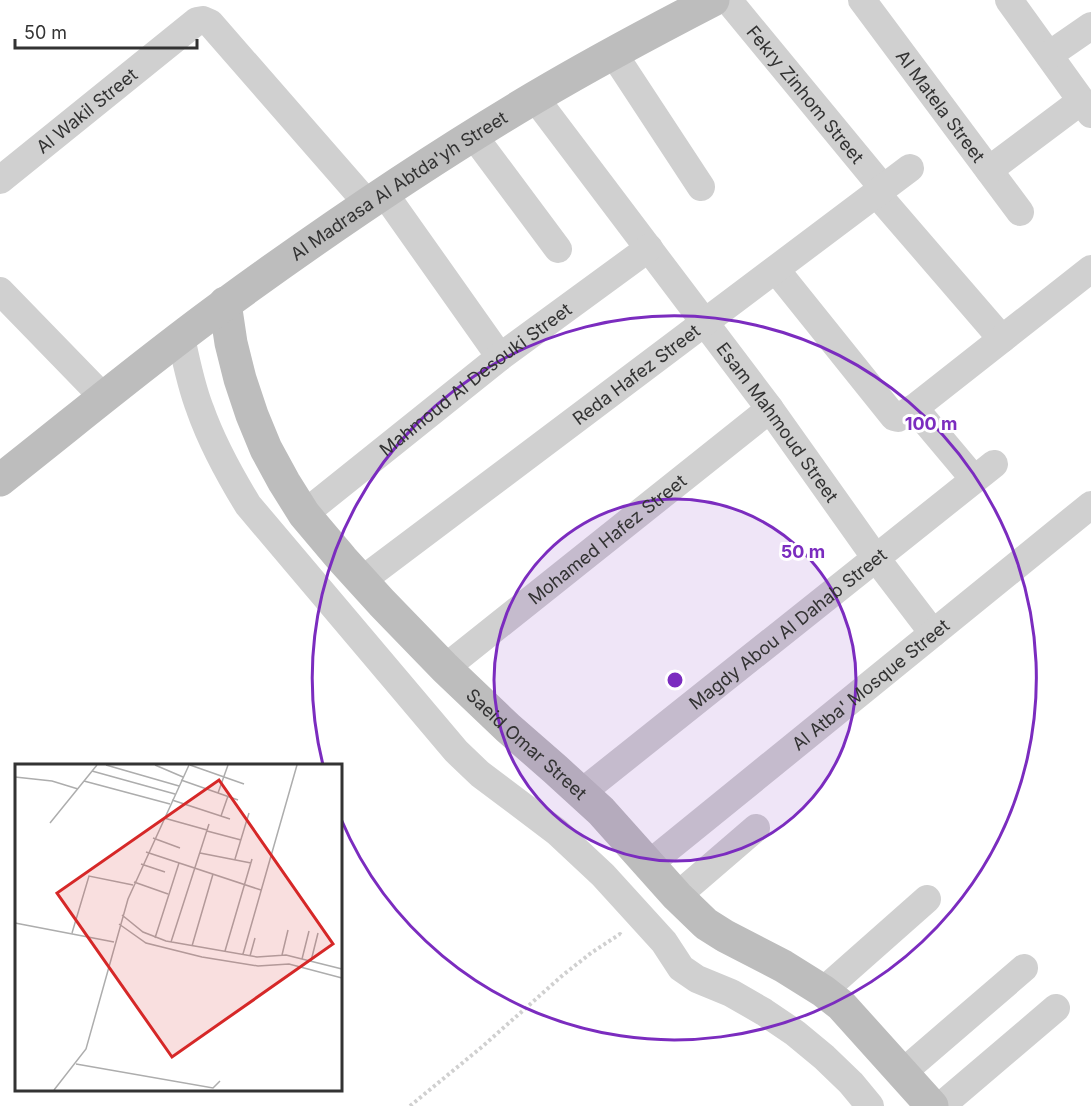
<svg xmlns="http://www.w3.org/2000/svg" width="1091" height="1106" viewBox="0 0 1091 1106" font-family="Inter,sans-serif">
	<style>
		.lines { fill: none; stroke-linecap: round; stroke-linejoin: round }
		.path { stroke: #d0d0d0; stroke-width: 4; stroke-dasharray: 3 3; stroke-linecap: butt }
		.street { stroke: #d0d0d0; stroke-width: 28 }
		.secondary { stroke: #bdbdbd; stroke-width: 33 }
		.ring { fill: none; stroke: #7b2cbf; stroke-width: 3 }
		.labels { text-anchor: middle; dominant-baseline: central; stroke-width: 6; stroke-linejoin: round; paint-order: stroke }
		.street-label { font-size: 18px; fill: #333; stroke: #fff }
		.inset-road { fill: none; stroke: #adadad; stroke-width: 1.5 }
		.view { fill: #d62828; fill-opacity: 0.15; stroke: #d62828; stroke-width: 3 }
		.inset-edge { fill: none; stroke: #333; stroke-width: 3 }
		.centre { fill: #7b2cbf; stroke: #fff; stroke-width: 3 }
		.ring-label { font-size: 18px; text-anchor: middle; font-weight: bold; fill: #7b2cbf; stroke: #fff; stroke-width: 6; stroke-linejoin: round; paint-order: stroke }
	</style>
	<rect width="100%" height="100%" fill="#fff"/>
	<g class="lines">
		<!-- path -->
		<path class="path" d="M 410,1106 L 483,1046 L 563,975 L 591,953 L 620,934 L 621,935"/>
		<!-- street -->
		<g class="street">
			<path id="s1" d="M 728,0 L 883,188"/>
			<path id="s2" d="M 862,0 L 1020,212"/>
			<path d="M 1009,0 L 1091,114"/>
			<path d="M 613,53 L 701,187"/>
			<path d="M 1049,55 L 1091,26"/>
			<path id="s3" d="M 535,98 L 770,409 L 875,557 L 933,633"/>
			<path d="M 473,135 L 558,249"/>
			<path d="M 989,170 L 1081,101"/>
			<path id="s4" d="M 0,180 L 197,21 L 203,20 L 210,23 L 368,204"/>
			<path d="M 384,193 L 500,357"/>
			<path d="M 876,193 L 1002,339"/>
			<path d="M 776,270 L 894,417 L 898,418 L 912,409 L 916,410 L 974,479"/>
			<path d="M 0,291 L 104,398"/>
			<path d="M 181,337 C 186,361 191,386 200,409 C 212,443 229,474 248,505 L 456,751 L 480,774 L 557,832 L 603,875 L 664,942 L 681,968 L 697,979 L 731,993 L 764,1012 L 795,1033 L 824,1057 L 851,1083 L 870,1106"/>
			<path d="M 913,409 L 1091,269"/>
			<path id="s5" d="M 304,514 L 500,357 L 649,248"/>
			<path id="s6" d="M 361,581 L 910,168"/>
			<path id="s7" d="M 445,668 L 770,409"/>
			<path id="s8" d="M 581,793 L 994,464"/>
			<path id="s9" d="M 649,864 L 1091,505"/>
			<path d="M 677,896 L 756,828"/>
			<path d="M 823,991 L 927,899"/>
			<path d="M 902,1073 L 1024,968"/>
			<path d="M 941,1106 L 1056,1008"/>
		</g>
		<!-- secondary -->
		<g class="secondary">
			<path id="s10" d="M 225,303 L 231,343 L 240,379 L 252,415 L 266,449 L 284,482 L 304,514 L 342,559 L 382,603 L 445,668 L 508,728 L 555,769 L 601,811 L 677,896 L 706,924 L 725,936 L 783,966 L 823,991 L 841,1005 L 932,1106"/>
			<path id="s11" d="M 0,480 C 75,421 148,360 225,304 C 325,231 428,161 534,98 C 593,63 653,31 713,0"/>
		</g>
	</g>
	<!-- distance rings -->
	<circle cx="675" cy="680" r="181" fill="#7b2cbf" fill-opacity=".12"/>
	<g class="ring">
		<circle cx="675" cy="680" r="181"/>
		<path d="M323 765A362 362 0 1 1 341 819"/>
	</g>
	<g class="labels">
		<!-- street labels -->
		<g class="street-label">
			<text stroke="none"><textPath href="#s1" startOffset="122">Fekry Zinhom Street</textPath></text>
			<text stroke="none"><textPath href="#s2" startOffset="132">Al Matela Street</textPath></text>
			<text stroke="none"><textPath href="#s4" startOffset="111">Al Wakil Street</textPath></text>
			<text stroke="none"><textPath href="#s11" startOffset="496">Al Madrasa Al Abtda'yh Street</textPath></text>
			<text stroke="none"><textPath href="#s6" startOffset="344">Reda Hafez Street</textPath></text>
			<text stroke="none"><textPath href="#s5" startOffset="218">Mahmoud Al Desouki Street</textPath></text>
			<text stroke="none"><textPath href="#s3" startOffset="405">Esam Mahmoud Street</textPath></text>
			<text stroke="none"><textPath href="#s7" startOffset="207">Mohamed Hafez Street</textPath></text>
			<text stroke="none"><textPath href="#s8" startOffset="264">Magdy Abou Al Dahab Street</textPath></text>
			<text stroke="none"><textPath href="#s9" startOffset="285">Al Atba' Mosque Street</textPath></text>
			<text stroke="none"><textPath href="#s10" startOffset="548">Saeid Omar Street</textPath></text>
		</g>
	</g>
	<!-- overview -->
	<g transform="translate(15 764)">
		<rect width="327" height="327" fill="#fff"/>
		<path class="inset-road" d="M 91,1 L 164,22M 140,1 L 168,13M 175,1 L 229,20M 77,7 L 160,30M 0,13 L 37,17 L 63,25M 166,16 L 223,36M 69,17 L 155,40M 203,29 L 213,1M 157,36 L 215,55M 206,52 L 213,32M 149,54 L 192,66M 35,59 L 82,1M 192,67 L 226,76M 138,74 L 165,84M 131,88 L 246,126M 185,89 L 236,99M 220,95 L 234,49M 126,100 L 150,108M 119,118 L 153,130M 107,151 L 128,168 L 151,177 L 242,193 L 271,191 L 327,205M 0,159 L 99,178M 104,160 L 131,179 L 187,193 L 243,202 L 274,200 L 327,214M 57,169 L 74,112 L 118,121M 140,174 L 164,99M 156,178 L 194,60M 177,182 L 198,110M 210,187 L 237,95M 228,190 L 282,1M 267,191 L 273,166M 235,192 L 240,174M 287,195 L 294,167M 296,197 L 303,169M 61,300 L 198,324 L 205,317M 39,326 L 71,285 L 113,135 L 174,1"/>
		<path class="view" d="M 204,16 L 318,180 L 157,293 L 42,129 Z"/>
		<rect width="327" height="327" class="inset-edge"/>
	</g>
	<circle cx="675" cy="680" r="9" class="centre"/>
	<g class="ring-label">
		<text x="931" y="430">100 m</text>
		<text x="803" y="558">50 m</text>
	</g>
	<!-- scale -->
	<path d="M15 39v9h182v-9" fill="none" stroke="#333333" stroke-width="3"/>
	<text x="24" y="39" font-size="18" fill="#333333" stroke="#ffffff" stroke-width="4.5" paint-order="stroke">50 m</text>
</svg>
